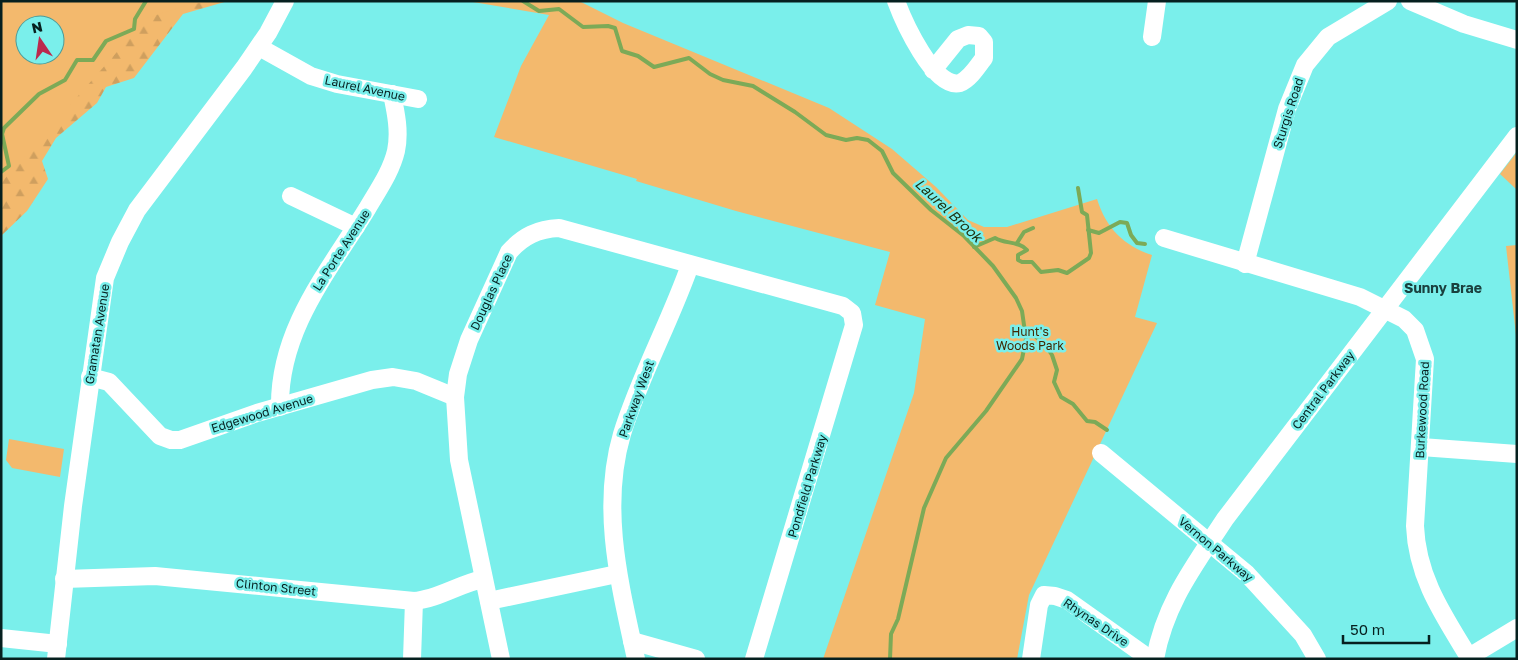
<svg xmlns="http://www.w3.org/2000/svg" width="1518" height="660" viewBox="0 0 1518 660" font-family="'Golos Text',sans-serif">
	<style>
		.forest { fill: url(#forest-firs) }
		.park { fill: #f3b96d; fill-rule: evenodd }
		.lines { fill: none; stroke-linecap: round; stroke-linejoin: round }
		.stream { stroke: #7caa57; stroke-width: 4 }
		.minor { stroke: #fff; stroke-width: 18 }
		.labels { text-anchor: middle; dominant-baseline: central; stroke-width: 5; stroke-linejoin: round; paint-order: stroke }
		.street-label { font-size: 12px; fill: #06201f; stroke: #7aefeb }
		.park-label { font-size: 12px; fill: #412904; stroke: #7aefeb }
		.water-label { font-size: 14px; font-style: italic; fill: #203210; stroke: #7aefeb }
		.neighbourhood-label { font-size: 14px; font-weight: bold; fill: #1a403e; stroke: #7aefeb }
	</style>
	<defs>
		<pattern id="forest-firs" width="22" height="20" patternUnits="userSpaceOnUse" patternTransform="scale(1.25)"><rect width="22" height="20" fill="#f3b96d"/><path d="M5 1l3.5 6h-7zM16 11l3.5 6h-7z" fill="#cf9f5e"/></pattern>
	</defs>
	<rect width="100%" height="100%" fill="#7aefeb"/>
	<!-- forest -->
	<path class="forest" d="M 1,1 L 228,1 L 183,14 L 134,78 L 106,87 L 97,103 L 56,138 L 42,161 L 48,179 L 27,211 L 1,236 L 1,117 L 55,55 L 55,25 L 25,25 Z"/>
	<!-- park -->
	<g class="park">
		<path d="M 1,1 L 219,1 L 191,4 L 147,18 L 1,183 ZM 25,25 L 55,25 L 55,55 L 25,55 Z"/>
		<path d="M 467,1 L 579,1 L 623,23 L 829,108 L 892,149 L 936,187 L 968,220 L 984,227 L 1007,227 L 1097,199 C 1106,228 1124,246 1152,255 L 1135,317 L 1157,323 L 1029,595 L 1017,659 L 823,659 L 914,393 L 925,319 L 875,305 L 890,252 L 736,211 L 636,181 L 637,179 L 494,137 L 521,66 L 549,15 Z"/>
		<path d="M 1517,152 L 1517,190 L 1500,174 Z"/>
		<path d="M 1517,245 L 1517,344 L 1506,246 Z"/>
		<path d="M 9,439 L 64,449 L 60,477 L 12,468 L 6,460 Z"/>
	</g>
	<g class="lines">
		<!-- stream -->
		<g class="stream">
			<path d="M 523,1 L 539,11 L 559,9 L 583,27 L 608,26 L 615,28 L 622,51 L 638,56 L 654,67 L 689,58 L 710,74 L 723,80 L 753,86 L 795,112 L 826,135 L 846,140 L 857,138 L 868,140 L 882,151 L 893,173 L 931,210 L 964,236 L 993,266 L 1016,298 L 1022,311 L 1026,339 L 1022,359 L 986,411 L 946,458 L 924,508 L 898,619 L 891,634 L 890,659"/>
			<path d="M 1,172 L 9,166 L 2,134 L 4,128 L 39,94 L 65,80 L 77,60 L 93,60 L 106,41 L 134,29 L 135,19 L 146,1"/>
			<path d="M 1088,230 L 1099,233 L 1120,222 L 1127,223 L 1131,235 L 1137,243 L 1145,244"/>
			<path d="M 1017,243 L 1024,232 L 1033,228"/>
			<path d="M 974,247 L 995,238 C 1005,244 1019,241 1027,250 L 1018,255 L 1018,260 L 1022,262 L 1032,262 L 1041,272 L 1058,270 L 1067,273 L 1089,258 L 1091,253 L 1087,215 L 1082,212 L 1078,188"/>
			<path d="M 1026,330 L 1044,343 L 1052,355 L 1057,370 L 1054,382 L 1061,397 L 1073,404 L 1087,421 L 1095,422 L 1107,430"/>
		</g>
		<!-- minor -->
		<g class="minor">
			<path d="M 896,1 C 903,20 934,90 960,83 C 970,79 978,66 984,58 L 984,42 L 979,36 L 968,35 L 958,39 L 933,70"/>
			<path d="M 1410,1 L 1464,24 L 1517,40"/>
			<path d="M 1152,37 L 1157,1"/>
			<path d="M 259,47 L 311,76 L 337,84 L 418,99"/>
			<path d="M 291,196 L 356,227"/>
			<path d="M 1164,238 L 1360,297 L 1404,319 L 1415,330 L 1425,359 L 1415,526 C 1417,578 1444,616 1470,659"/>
			<path d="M 1245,264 L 1287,109 L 1305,65 L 1328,37 L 1388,1"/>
			<path d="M 90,377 L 109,382 L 160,436 L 171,440 L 180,440 L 257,413 L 372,380 L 393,377 L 416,381 L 455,397"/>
			<path d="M 280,407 C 279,329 329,271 367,209 C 378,190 391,172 396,151 C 400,132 396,113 392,94"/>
			<path d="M 1421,447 L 1517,454"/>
			<path d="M 1101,453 L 1247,574 L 1303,635 L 1317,659"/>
			<path d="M 64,579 L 155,576 L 414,601 C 438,599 459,584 483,579"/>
			<path d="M 489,601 L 617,574"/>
			<path d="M 1,638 L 58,644"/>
			<path d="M 632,641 L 696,659"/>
			<path d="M 1469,657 L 1517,628"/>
			<path d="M 56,659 L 73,506 L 105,278 L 120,242 L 137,210 L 244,68 L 268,33 L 285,1"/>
			<path d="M 412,659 L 414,601"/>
			<path d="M 501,659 L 459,460 L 455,397 L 458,374 L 469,340 L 509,252 C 523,236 538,229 559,228 L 843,306 L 852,313 L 854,325 L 754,659"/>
			<path d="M 636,659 C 620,585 600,509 622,434 C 640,376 670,322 690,265"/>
			<path d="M 1031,659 L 1039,605 L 1044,595 L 1055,596 L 1067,600 L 1150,659"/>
			<path d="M 1155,659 C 1165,603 1195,565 1225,519 L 1517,136"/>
		</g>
	</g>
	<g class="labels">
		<!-- street labels -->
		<g class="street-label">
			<text transform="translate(365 88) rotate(12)">Laurel Avenue</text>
			<text transform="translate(1288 113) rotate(-72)">Sturgis Road</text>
			<text transform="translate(341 250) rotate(-57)">La Porte Avenue</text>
			<text transform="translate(491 292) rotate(-65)">Douglas Place</text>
			<text transform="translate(97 334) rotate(-81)">Gramatan Avenue</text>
			<text transform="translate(1323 390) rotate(-53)">Central Parkway</text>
			<text transform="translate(636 399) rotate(-70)">Parkway West</text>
			<text transform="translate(1422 410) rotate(-87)">Burkewood Road</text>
			<text transform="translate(262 413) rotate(-17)">Edgewood Avenue</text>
			<text transform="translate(807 486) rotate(-73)">Pondfield Parkway</text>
			<text transform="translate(1216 549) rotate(40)">Vernon Parkway</text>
			<text transform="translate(276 587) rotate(6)">Clinton Street</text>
			<text transform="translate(1096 622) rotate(34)">Rhynas Drive</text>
		</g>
		<!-- park labels -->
		<g class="park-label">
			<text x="1030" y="331">Hunt's<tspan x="1030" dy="14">Woods Park</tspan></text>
		</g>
		<!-- water labels -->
		<g class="water-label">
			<text transform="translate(949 210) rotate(43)">Laurel Brook</text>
		</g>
		<!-- neighbourhood labels -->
		<g class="neighbourhood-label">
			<text x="1443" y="287">Sunny Brae</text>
		</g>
	</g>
	<!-- border -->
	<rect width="1518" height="660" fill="none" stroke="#06201f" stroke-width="5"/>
	<!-- north arrow -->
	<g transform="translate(40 40) rotate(347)"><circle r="24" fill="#7aefeb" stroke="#4c9c99"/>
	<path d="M0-4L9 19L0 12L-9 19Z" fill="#bb2a4d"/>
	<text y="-8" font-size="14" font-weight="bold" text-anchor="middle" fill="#06201f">N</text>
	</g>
	<!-- scale -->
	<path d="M1343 635v8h86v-8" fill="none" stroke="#06201f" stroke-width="2.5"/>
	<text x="1350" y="635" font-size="15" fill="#06201f" stroke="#7aefeb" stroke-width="4" paint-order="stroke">50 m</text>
</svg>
